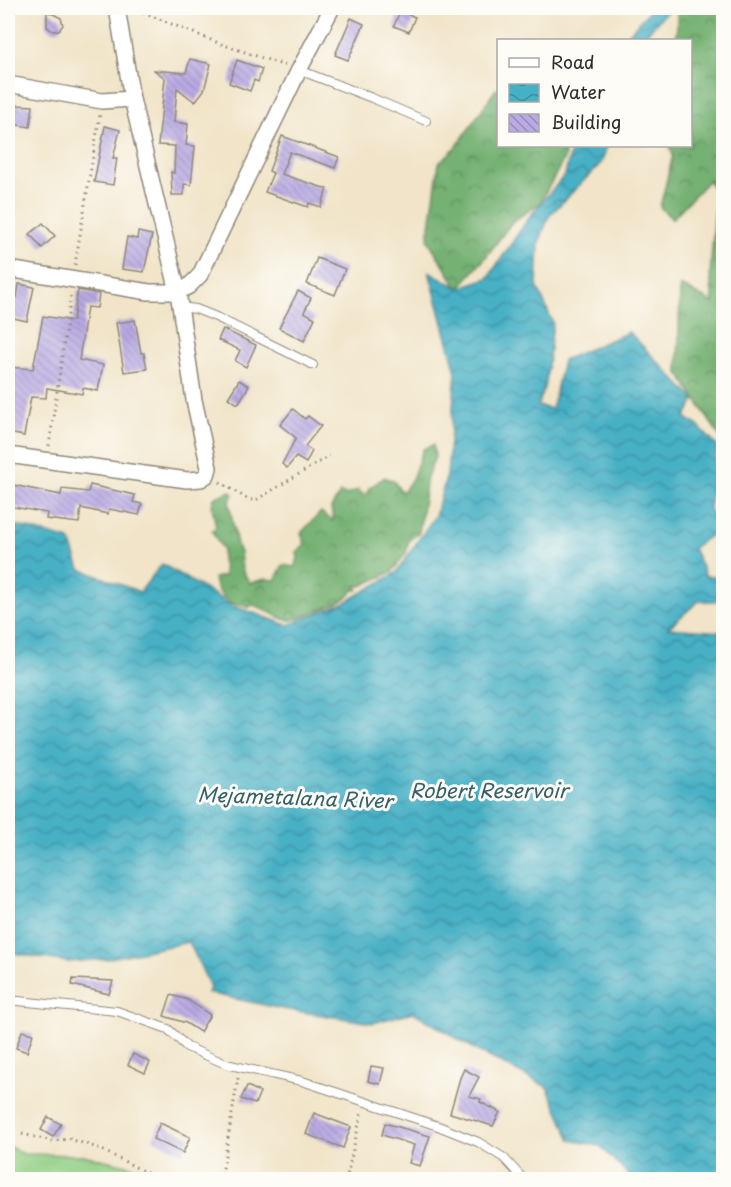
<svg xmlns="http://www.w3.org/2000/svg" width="731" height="1187" viewBox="0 0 731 1187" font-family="'Playpen Sans',sans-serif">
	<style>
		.green { fill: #91ce84; stroke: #5e7c58; stroke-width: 1.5 }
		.forest { fill: url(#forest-crowns); stroke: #506e4e; stroke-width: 1.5 }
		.water { fill: url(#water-waves); stroke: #386e78; stroke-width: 1.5 }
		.building { fill: url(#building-back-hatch) }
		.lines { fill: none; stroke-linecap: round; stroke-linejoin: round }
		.lane-casing { stroke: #8e887a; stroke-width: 10 }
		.street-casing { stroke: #8e887a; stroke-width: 18 }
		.path { stroke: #8e887a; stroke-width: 3; stroke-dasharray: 1.5 4.5; stroke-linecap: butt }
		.lane { stroke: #fff; stroke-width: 8 }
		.street { stroke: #fff; stroke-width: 15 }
		.labels { text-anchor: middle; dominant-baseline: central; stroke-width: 6; stroke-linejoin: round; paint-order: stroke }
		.water-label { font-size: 20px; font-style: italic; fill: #366069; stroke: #fdfcf7 }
	</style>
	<defs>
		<pattern id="forest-crowns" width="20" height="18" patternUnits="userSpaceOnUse" patternTransform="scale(1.5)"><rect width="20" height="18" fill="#74b172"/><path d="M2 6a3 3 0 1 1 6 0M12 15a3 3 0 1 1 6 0" fill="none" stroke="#5f905e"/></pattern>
		<pattern id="water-waves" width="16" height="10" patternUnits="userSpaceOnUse" patternTransform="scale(1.5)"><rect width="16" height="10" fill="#46b0c5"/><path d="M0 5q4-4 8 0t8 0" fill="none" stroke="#3b8fa0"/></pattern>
		<pattern id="building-back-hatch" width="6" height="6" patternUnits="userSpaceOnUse" patternTransform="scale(1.5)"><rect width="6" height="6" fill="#b9aae4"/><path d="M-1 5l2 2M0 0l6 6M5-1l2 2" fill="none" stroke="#978bb9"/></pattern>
	</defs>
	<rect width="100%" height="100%" fill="#fdfcf7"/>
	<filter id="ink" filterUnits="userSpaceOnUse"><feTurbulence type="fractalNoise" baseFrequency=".0167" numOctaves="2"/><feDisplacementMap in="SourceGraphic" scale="12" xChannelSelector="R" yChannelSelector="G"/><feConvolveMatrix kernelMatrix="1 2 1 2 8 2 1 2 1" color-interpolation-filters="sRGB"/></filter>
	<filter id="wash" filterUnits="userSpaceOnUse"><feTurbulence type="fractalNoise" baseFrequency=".008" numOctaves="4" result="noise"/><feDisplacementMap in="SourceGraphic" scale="24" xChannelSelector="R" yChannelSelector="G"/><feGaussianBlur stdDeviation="1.35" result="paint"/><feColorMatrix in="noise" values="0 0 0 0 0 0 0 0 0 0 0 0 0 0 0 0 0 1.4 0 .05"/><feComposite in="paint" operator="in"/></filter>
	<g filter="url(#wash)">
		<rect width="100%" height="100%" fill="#f1e4c8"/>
		<!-- green -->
		<path class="green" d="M 8,1146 L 23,1154 L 83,1155 L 140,1168 L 142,1179 L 8,1179 Z"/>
		<!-- forest -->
		<g class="forest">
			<path d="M 678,8 L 723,8 L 723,497 L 714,492 L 722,440 L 678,372 L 680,285 L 713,303 L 710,275 L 716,198 L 709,180 L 672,219 L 660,207 L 673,155 L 669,146 L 690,146 L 690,40 L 676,40 Z"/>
			<path d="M 496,89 L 498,90 L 498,146 L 564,146 L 565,157 L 540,203 L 512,222 L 486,257 L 458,289 L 428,240 L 439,163 L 457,146 Z"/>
			<path d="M 433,445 L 435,457 L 427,477 L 419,533 L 409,540 L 406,553 L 392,572 L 361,586 L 357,586 L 358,590 L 353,590 C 351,595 348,597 343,600 C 339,603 294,621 290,620 C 276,619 266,607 252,605 L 248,608 C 243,604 240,606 234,604 C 223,600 215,589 214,578 L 224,576 C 226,567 219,560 223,550 L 212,531 L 216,527 L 212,506 L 214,498 L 230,491 L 233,494 L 229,503 L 237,545 L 240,553 L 242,570 L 250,583 L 266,579 L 275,580 L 283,565 L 294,567 L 298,559 L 297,552 L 305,544 L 301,533 L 321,512 L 331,520 L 333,519 L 331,508 L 340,493 L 346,495 L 358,490 L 365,496 L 369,488 L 385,477 L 394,481 L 400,490 L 404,491 L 412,479 L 423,449 Z"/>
		</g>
		<!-- water -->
		<g class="water">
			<path d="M 652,8 L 668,8 L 667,11 L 641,40 L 623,40 Z"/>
			<path d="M 572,146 L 607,146 L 602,162 L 549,216 L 539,243 L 537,286 L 553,323 L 546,382 L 538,406 L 552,409 L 563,360 L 629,332 L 695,400 L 685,417 L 698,426 L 717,446 L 709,509 L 721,528 L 693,548 L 706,576 L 723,577 L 723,601 L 699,601 L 668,628 L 723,632 L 723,1179 L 684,1179 L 679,1172 L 676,1179 L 631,1179 L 624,1170 L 600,1146 L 571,1140 L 547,1087 L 478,1051 L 413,1012 L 373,1023 L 283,1009 L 208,993 L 210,987 L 189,942 L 106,959 L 67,962 L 8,952 L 8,523 L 70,540 L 80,569 L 140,592 L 162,564 L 233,606 L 288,625 L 346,602 L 396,573 L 435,516 L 447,475 L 456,372 L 429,271 L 458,288 L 488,278 L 530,216 L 565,175 Z"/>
		</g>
		<g id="blocks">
			<!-- building -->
			<g class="building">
				<path d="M 47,11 L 61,18 L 63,25 L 59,30 L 53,31 L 47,27 Z"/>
				<path d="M 400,11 L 415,17 L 409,32 L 394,26 Z"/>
				<path d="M 351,18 L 364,24 L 348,60 L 335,55 Z"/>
				<path d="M 190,59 L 211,64 L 204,90 L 195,102 L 177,88 L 174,122 L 188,124 L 186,145 L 195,146 L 191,185 L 184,184 L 184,195 L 172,195 L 171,172 L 174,173 L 175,146 L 158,145 L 165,78 L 154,70 L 186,73 Z"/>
				<path d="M 237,60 L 262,69 L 258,82 L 254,80 L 250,91 L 229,83 Z"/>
				<path d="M 15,105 L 33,106 L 30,127 L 12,124 Z"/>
				<path d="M 105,126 L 120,130 L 113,158 L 117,158 L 113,185 L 94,182 Z"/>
				<path d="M 282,136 L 339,157 L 335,168 L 290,152 L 281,174 L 327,189 L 321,207 L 309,203 L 308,207 L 265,192 L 273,173 L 269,171 Z"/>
				<path d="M 43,223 L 55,236 L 42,248 L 30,234 Z"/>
				<path d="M 138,232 L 152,235 L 144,272 L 122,269 L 127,237 L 137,239 Z"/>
				<path d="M 317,258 L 345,269 L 335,295 L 307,284 Z"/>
				<path d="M 19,284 L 34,287 L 27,321 L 9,317 L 13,296 L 17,297 Z"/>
				<path d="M 78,290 L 99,294 L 97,308 L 87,307 L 79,360 L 103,365 L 98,391 L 83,388 L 82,394 L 47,388 L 46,398 L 31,397 L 24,436 L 8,433 L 8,367 L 33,369 L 43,316 L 73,321 Z"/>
				<path d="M 298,291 L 311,298 L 304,312 L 315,318 L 304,341 L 279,328 Z"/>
				<path d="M 135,320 L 141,353 L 144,353 L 147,369 L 124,372 L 116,323 Z"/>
				<path d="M 223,329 L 256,345 L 246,367 L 235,361 L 240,350 L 218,340 Z"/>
				<path d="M 239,380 L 249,386 L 238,404 L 228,398 Z"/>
				<path d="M 293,409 L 305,419 L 308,416 L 321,426 L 305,446 L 312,451 L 306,463 L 296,457 L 287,468 L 282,464 L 296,438 L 280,425 Z"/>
				<path d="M 13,485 L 61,495 L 62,489 L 88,492 L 90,485 L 135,495 L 133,502 L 142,504 L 139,515 L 109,509 L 108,514 L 81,508 L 79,523 L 46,519 L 47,513 L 8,506 Z"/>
				<path d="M 73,979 L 113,981 L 109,994 L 72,985 Z"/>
				<path d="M 171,995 L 188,1000 L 210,1015 L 200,1032 L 186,1023 L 164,1016 Z"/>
				<path d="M 22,1031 L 33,1034 L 27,1052 L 16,1048 Z"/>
				<path d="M 133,1054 L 150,1062 L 145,1073 L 128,1065 Z"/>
				<path d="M 371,1066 L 384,1068 L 380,1084 L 368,1081 Z"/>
				<path d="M 464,1069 L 479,1077 L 469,1096 L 481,1099 L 480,1102 L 500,1112 L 493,1126 L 450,1113 L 460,1078 Z"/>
				<path d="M 247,1086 L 260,1092 L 255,1104 L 241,1099 Z"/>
				<path d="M 314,1113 L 351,1127 L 343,1148 L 306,1134 Z"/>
				<path d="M 48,1117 L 61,1124 L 53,1137 L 41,1130 Z"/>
				<path d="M 160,1123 L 190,1137 L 183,1153 L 153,1139 Z"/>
				<path d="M 385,1123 L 430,1136 L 420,1166 L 409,1163 L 414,1145 L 382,1135 Z"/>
			</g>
		</g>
	</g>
	<g filter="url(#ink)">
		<use href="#blocks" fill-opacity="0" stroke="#8e887a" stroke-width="1.5"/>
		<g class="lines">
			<!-- lane casing -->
			<g class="lane-casing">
				<g id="lane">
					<path d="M 299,70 L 372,98 L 426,121"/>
					<path d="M 180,307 L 196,309 L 216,317 L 313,365"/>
					<path d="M 8,1000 L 117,1011 L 168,1029 L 187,1047 L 226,1064 L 302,1081 L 438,1126 L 478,1142 L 504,1158 L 524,1180"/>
				</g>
			</g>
			<!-- street casing -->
			<g class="street-casing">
				<g id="street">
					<path d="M 8,84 L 102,101 L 132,99"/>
					<path d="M 8,269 L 149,292 L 178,292 L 189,286 L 200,275 L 299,70 L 332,8"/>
					<path d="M 8,455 L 187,480 L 201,479 L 207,475 L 209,468 L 194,400 L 178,292 L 132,99 L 117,8"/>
				</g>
			</g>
			<!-- path -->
			<g class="path">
				<path d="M 132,8 L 221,44 L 286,66"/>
				<path d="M 75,265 L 100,114"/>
				<path d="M 49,446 L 71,295"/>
				<path d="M 220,482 L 249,500 L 256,500 L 329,456"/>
				<path d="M 22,1134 L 53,1141 L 70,1139 L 98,1148 L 161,1180"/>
				<path d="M 221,1180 L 238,1078"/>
				<path d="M 346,1180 L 362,1111"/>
			</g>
			<!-- lane -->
			<use href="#lane" class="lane"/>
			<!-- street -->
			<use href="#street" class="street"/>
		</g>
	</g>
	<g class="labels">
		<!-- water labels -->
		<g class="water-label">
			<text x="489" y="790">Robert Reservoir</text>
			<text transform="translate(295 797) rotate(2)">Mejametalana River</text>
		</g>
	</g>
	<!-- margin -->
	<rect width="731" height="1187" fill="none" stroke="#fdfcf7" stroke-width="30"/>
	<!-- legend -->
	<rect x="497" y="39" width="195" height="108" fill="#fdfcf7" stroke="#a9a8a5" stroke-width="1.5"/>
	<rect x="509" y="58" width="30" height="9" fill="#ffffff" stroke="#a9a8a5" stroke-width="1.5"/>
	<text x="551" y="69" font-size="18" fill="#2b2b2b">Road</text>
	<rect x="509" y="84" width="30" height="18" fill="url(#water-waves)" stroke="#a9a8a5" stroke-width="1.5"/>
	<text x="551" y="99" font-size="18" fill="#2b2b2b">Water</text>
	<rect x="509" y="114" width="30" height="18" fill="url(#building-back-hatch)" stroke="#a9a8a5" stroke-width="1.5"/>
	<text x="551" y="129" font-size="18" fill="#2b2b2b">Building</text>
</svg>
